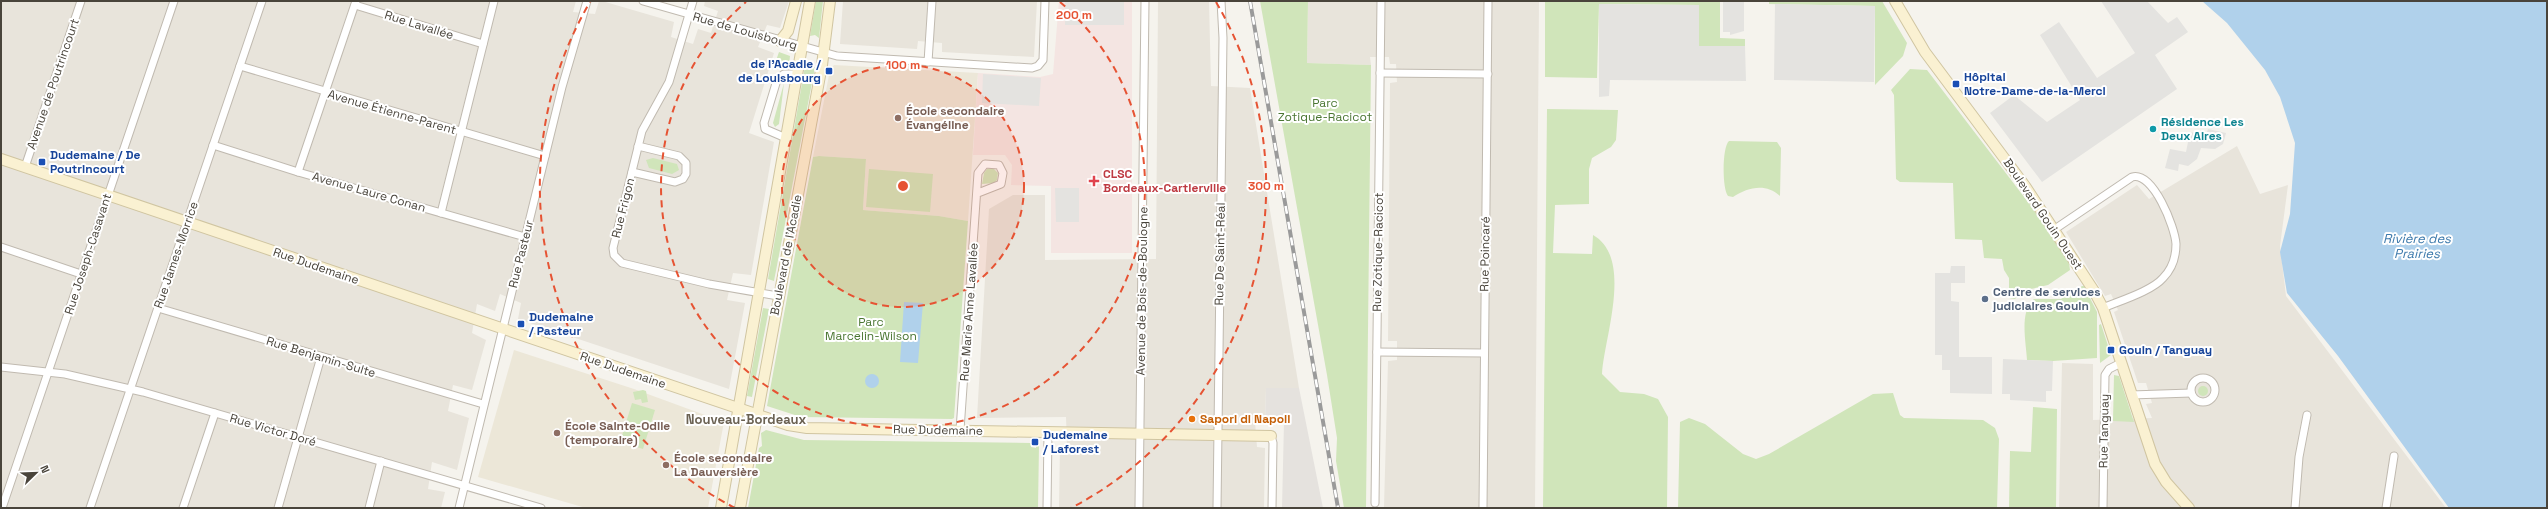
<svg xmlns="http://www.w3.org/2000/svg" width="2548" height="509" viewBox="0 0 2548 509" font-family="'Space Grotesk',sans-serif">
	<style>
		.residential { fill: #e8e4db }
		.industrial { fill: #e5e2de }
		.education { fill: #ece7d8 }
		.medical { fill: #f4e5e2 }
		.green { fill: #d0e5ba }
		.parking { fill: #e4e3e0 }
		.water { fill: #b0d1eb }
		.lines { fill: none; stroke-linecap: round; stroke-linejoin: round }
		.street-casing { stroke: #c0bab0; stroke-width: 9 }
		.secondary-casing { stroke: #d0c5a1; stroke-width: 12 }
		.street { stroke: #fff; stroke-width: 7 }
		.secondary { stroke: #faf1d2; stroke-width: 10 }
		.rail-casing { stroke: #9a9a9a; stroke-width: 4 }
		.rail { stroke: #fff; stroke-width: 2.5; stroke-dasharray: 8; stroke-linecap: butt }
		.ring { fill: none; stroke: #e65333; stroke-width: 2; stroke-dasharray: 7 5 }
		.transit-dot { fill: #1a4fb4; stroke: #fff; stroke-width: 1.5 }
		.education-dot { fill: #8d6e63; stroke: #fff; stroke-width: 1.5 }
		.culture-dot { fill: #0f9aa8; stroke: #fff; stroke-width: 1.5 }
		.health-dot { fill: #e0444e; stroke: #fff; stroke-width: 1.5 }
		.service-dot { fill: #5c6f8a; stroke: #fff; stroke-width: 1.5 }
		.food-dot { fill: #e8710a; stroke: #fff; stroke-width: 1.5 }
		.labels { text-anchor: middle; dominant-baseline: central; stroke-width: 4; stroke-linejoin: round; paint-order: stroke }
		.street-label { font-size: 12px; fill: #49443b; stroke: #fff }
		.transit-label { font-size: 12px; font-weight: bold; fill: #164399; stroke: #fff; text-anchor: start }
		.park-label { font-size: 12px; fill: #4a7632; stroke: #fff }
		.education-label { font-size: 12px; font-weight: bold; fill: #785e54; stroke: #fff; text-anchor: start }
		.culture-label { font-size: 12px; font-weight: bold; fill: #0d838f; stroke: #fff; text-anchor: start }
		.health-label { font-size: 12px; font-weight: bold; fill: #be3a42; stroke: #fff; text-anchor: start }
		.service-label { font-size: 12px; font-weight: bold; fill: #4e5e75; stroke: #fff; text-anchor: start }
		.food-label { font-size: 12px; font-weight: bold; fill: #c56008; stroke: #fff; text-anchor: start }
		.water-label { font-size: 13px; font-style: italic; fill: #3d7aac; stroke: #fff }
		.neighbourhood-label { font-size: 13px; font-weight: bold; fill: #6b6253; stroke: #fff }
		.centre { fill: #e65333; stroke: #fff; stroke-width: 2 }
		.ring-label { font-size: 12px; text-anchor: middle; font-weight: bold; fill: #e65333; stroke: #fff; stroke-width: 4; stroke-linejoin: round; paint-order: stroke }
	</style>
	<rect width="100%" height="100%" fill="#f5f3ed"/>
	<!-- residential -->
	<g class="residential">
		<path d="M 1,1 L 576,1 L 573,12 L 595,14 L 599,1 L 602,1 L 674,22 L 671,37 L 693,44 L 698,29 L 711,33 L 718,11 L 704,6 L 705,1 L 789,1 L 780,28 L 767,25 L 758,47 L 774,53 L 749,133 L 774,142 L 751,275 L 733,273 L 727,300 L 745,303 L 729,389 L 518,319 L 521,303 L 500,294 L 495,311 L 477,304 L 472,333 L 486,340 L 472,390 L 453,385 L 448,411 L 469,418 L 457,470 L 432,462 L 428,489 L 445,492 L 441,508 L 1,508 Z"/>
		<path d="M 843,1 L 1037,1 L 1034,57 L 942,52 L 942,43 L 918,41 L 917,49 L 840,44 Z"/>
		<path d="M 1158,1 L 1209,1 L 1211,86 L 1250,88 L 1299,388 L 1266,388 L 1265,422 L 1255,422 L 1257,447 L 1265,448 L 1264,508 L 1059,508 L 1060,446 L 1067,445 L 1066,417 L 977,418 L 989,209 L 1013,195 L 1045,195 L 1045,260 L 1156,259 Z"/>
		<path d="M 1308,1 L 1539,1 L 1535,508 L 1384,507 L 1388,361 L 1397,360 L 1397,341 L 1388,341 L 1390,83 L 1397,82 L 1396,64 L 1390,64 L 1389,57 L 1370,57 L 1371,65 L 1307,63 Z"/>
		<path d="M 2237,146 L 2260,194 L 2288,185 L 2280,246 L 2286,296 L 2446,508 L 2059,508 L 2062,363 L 2093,364 L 2093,420 L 2152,418 L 2146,404 L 2152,403 L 2146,383 L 2138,383 L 2114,312 L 2118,310 L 2111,294 L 2105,296 L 2066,232 L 2137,185 L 2149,199 Z"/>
	</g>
	<!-- industrial -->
	<path class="industrial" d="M 1266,388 L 1299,388 L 1323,508 L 1282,508 L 1284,422 L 1265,422 Z"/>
	<!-- education -->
	<g class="education">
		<path d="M 834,65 L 978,73 L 968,221 L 939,216 L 863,210 L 866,159 L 819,156 L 813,157 L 830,70 Z"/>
		<path d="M 514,350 L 634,389 L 724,422 L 708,508 L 586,508 L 478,477 Z"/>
	</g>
	<!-- medical -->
	<path class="medical" d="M 1059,1 L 1132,1 L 1132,253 L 1051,253 L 1051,186 L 1011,185 L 1012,165 L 1005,155 L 973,155 L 978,73 L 1040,77 L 1053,74 Z"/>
	<!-- green -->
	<g class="green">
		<path d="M 816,1 L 823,1 L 819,38 L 815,35 L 810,36 Z"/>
		<path d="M 1260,1 L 1308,1 L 1307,63 L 1371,65 L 1366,507 L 1416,508 L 1344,508 L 1336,461 L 1337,438 L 1327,375 Z"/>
		<path d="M 1545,1 L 1720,1 L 1720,38 L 1745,39 L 1745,46 L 1699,46 L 1698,5 L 1599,4 L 1597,78 L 1545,77 Z"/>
		<path d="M 1769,1 L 1882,1 L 1907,43 L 1903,56 L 1875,85 L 1875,6 L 1769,4 Z"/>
		<path d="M 779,52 L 790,56 L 789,66 L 777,66 L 773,69 Z"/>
		<path d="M 805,66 L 815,67 L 774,281 L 768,279 Z"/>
		<path d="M 1910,69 L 1927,70 L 2031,206 L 2069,263 L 2070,270 L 2048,285 L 2023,291 L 2015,299 L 2009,298 L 2009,278 L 2004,270 L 2002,259 L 1984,258 L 1982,240 L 1955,239 L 1953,183 L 1900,182 L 1896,179 L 1894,95 L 1891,90 Z"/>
		<path d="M 784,83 L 779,124 L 775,127 L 773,123 Z"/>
		<path d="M 1547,109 L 1618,110 L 1616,140 L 1611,147 L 1592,158 L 1589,169 L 1589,204 L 1555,205 L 1553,253 L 1592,254 L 1593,235 C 1634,258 1604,338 1602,374 L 1620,392 L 1644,394 L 1658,399 L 1668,417 L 1667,508 L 1543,508 Z"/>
		<path d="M 1729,141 L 1777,142 L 1781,148 L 1780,196 C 1766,183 1748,187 1733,197 L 1728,196 C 1722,189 1722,147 1729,141 Z"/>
		<path d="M 819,156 L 866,159 L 863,210 L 939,216 L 968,221 L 954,418 L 952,419 L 801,417 L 767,406 L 813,157 Z"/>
		<path d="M 653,158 L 677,164 L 679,170 L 672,174 L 649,168 L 646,160 Z"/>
		<path d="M 993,168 L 998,173 L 997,180 L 994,183 L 982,184 L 984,173 L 987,169 Z"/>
		<path d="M 869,169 L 933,174 L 930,212 L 866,207 Z"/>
		<path d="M 2082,286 L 2084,286 L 2097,312 L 2097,358 L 2053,361 L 2053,364 L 2053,361 L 2027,360 C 2026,341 2019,312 2034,299 L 2061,299 Z"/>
		<path d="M 763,308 L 769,309 L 752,397 L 747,396 Z"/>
		<path d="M 2101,324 L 2111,355 L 2100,363 L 2099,325 Z"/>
		<path d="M 2114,375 L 2119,376 L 2134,422 L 2113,421 Z"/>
		<circle cx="2203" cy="391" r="5"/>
		<path d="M 643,390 L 646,391 L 648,402 L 642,403 L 641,399 L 635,400 L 633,392 Z"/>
		<path d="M 1893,393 L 1900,415 L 1904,418 L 1983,420 L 1995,428 L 1999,439 L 1997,508 L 1678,508 L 1680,422 L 1689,418 L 1705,424 L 1743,454 L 1756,459 L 1769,454 L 1873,394 Z"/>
		<path d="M 632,403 L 655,410 L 643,449 L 620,442 Z"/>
		<path d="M 2033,407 L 2057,409 L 2056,508 L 2009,508 L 2010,451 L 2031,452 Z"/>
		<path d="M 766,430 L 804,440 L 1031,443 L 1031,447 L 1036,448 L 1036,443 L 1039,445 L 1038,508 L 748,508 L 759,448 L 762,446 L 761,433 Z"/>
	</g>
	<!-- parking -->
	<g class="parking">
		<rect x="1065" y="1" width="59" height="24"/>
		<path d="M 1723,1 L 1744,1 L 1744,31 L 1730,35 L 1730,32 L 1723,32 Z"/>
		<path d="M 2101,1 L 2147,1 L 2168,23 L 2177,17 L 2188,32 L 2155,55 L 2177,89 L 2042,182 L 1990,113 L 2014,95 L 2047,122 L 2080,100 L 2040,35 L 2059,22 L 2097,78 L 2135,53 Z"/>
		<path d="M 1599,4 L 1699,5 L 1699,46 L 1745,46 L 1746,81 L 1610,80 L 1609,96 L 1599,97 Z"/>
		<path d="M 1775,4 L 1875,6 L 1874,82 L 1774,80 Z"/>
		<path d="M 983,74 L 1041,78 L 1039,106 L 982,103 Z"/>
		<path d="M 2208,129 L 2226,133 L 2223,144 L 2215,149 L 2201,148 L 2197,159 L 2188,166 L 2179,164 L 2178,171 L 2165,168 L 2170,149 L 2186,152 L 2190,132 L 2206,135 Z"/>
		<path d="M 1055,188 L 1079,188 L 1079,222 L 1056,222 Z"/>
		<path d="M 1951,266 L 1965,266 L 1965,283 L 1951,283 L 1951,301 L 1959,302 L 1959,357 L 1992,357 L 1992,394 L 1950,393 L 1950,370 L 1942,370 L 1942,355 L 1935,355 L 1935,273 L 1950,273 Z"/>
		<path d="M 2003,359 L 2053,361 L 2052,391 L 2046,391 L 2046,402 L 2010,400 L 2010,394 L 2002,394 Z"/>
	</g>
	<!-- water -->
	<g class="water">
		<path d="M 2202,1 L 2547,1 L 2547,508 L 2449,508 L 2338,356 L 2287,293 L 2280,252 L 2290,214 L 2295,143 L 2280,97 L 2265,70 L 2227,23 Z"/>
		<path d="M 904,302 L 923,303 L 918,363 L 900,362 Z"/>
		<circle cx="872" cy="381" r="7"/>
	</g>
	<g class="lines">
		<!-- street casing -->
		<g class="street-casing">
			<g id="street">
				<path d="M 643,1 L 837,56 L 1032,68 L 1038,66 L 1043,60 L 1045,1"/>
				<path d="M 693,1 L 669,82 L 642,131 L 613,248 L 614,255 L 622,263 L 709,284 L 778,296"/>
				<path d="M 355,5 L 483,44"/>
				<path d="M 928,62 L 932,1"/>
				<path d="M 240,66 L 545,156"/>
				<path d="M 1380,73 L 1488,74"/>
				<path d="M 786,138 L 765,129 L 764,123 L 777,80 L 784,74 L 797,74"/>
				<path d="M 213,145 L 298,172 L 525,237"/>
				<path d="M 25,167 L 81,1"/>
				<path d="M 298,172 L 356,1"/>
				<path d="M 632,172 L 675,182 L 683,179 L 686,174 L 686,163 L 679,156 L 638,146"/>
				<path d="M 441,213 L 494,1"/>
				<path d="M 2055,229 L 2132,177 C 2153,171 2175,227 2176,244 C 2176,256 2172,269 2163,278 C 2152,291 2119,301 2103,308"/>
				<path d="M 1,247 L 81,274"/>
				<path d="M 158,308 L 483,404"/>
				<path d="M 1377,352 L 1484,353"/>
				<path d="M 1,367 L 65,374 L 143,392 L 541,508"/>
				<circle cx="2203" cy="390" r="12"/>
				<path d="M 2131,395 L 2191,393"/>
				<path d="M 960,430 L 978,173 L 985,164 L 999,165 L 1003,173 L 1001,184 L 978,193"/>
				<path d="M 1271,436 L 1273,443 L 1272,508"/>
				<path d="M 1375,503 L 1381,1"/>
				<path d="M 2,508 L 174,1"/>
				<path d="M 90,508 L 262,1"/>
				<path d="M 183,508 L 215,413"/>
				<path d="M 278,508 L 321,357"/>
				<path d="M 369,508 L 381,461"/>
				<path d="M 459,508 L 562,87 L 587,1"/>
				<path d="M 1047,508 L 1048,432"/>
				<path d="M 1139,508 L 1145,1"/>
				<path d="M 1217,508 L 1223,38 L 1221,1"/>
				<path d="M 1483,508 L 1488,1"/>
				<path d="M 2103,508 L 2105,375 L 2109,369 L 2121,363"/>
				<path d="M 2295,508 L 2299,457 L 2307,415"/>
				<path d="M 2386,508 L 2394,456"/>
			</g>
		</g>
		<!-- secondary casing -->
		<g class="secondary-casing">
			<g id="secondary">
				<path d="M 1895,1 L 1925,52 L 2025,186 L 2094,291 L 2103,308 L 2155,464 L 2166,482 L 2189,508"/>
				<path d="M 780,41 L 788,31 L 796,1"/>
				<path d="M 1,159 L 788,425 L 807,428 L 1271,436"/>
				<path d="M 721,508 L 810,1"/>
				<path d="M 740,508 L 822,65 L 830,1"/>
			</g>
		</g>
		<!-- street -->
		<use href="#street" class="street"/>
		<!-- secondary -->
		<use href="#secondary" class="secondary"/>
		<!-- rail casing -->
		<g class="rail-casing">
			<path id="rail" d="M 1250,1 L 1338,508"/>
		</g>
		<!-- rail -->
		<use href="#rail" class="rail"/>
	</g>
	<!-- distance rings -->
	<circle cx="903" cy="186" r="121" fill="#e65333" fill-opacity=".12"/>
	<g class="ring">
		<circle cx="903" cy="186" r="121"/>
		<path d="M1060 2A242 242 0 1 1 746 2"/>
		<path d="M735 508A363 363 0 0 1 590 2M1216 2A363 363 0 0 1 1071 508"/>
	</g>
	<!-- markers -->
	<g class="transit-dot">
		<rect x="825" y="67" width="8" height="8" rx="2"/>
		<rect x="1952" y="80" width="8" height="8" rx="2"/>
		<rect x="38" y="158" width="8" height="8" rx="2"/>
		<rect x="517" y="320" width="8" height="8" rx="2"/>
		<rect x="2107" y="346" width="8" height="8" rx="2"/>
		<rect x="1031" y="438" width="8" height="8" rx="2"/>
	</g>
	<g class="education-dot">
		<circle cx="898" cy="118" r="4"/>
		<circle cx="557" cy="433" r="4"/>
		<circle cx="666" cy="465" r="4"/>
	</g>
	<circle class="culture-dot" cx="2153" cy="129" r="4"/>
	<path class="health-dot" d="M1092 175h4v4h4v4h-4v4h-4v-4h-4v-4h4z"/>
	<circle class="service-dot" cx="1985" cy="299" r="4"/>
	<circle class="food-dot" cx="1192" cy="419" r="4"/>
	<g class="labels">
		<!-- street labels -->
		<g class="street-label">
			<text transform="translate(419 25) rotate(17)">Rue Lavallée</text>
			<text transform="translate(745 31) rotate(16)">Rue de Louisbourg</text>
			<text transform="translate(53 84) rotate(-71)">Avenue de Poutrincourt</text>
			<text transform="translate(392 112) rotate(16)">Avenue Étienne-Parent</text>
			<text transform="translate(369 192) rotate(16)">Avenue Laure Conan</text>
			<text transform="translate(623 208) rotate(-76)">Rue Frigon</text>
			<text transform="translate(2043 214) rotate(56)">Boulevard Gouin Ouest</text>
			<text transform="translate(1378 252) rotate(-89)">Rue Zotique-Racicot</text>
			<text transform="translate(88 254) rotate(-72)">Rue Joseph-Casavant</text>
			<text transform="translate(521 254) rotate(-76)">Rue Pasteur</text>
			<text transform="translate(1220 254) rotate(-89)">Rue De Saint-Réal</text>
			<text transform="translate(1485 254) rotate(-89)">Rue Poincaré</text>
			<text transform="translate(176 255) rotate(-71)">Rue James-Morrice</text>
			<text transform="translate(786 255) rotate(-79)">Boulevard de l'Acadie</text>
			<text transform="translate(316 266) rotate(19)">Rue Dudemaine</text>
			<text transform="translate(1142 291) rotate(-89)">Avenue de Bois-de-Boulogne</text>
			<text transform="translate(969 312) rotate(-86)">Rue Marie Anne Lavallée</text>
			<text transform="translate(321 357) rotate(17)">Rue Benjamin-Sulte</text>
			<text transform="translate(623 370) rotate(19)">Rue Dudemaine</text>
			<text transform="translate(273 430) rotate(16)">Rue Victor Doré</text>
			<text transform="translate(938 430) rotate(1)">Rue Dudemaine</text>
			<text transform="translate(2104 431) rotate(-89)">Rue Tanguay</text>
		</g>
		<!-- transit labels -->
		<g class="transit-label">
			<text x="821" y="64" text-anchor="end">de l'Acadie /<tspan x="821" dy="14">de Louisbourg</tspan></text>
			<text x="1964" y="77">Hôpital<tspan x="1964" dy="14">Notre-Dame-de-la-Merci</tspan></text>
			<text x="50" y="155">Dudemaine / De<tspan x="50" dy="14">Poutrincourt</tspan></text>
			<text x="529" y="317">Dudemaine<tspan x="529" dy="14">/ Pasteur</tspan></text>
			<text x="2119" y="350">Gouin / Tanguay</text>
			<text x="1043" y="435">Dudemaine<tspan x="1043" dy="14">/ Laforest</tspan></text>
		</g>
		<!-- park labels -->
		<g class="park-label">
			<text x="1325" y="103">Parc<tspan x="1325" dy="14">Zotique-Racicot</tspan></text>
			<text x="871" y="322">Parc<tspan x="871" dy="14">Marcelin-Wilson</tspan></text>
		</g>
		<!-- education labels -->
		<g class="education-label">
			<text x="906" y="111">École secondaire<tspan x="906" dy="14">Évangéline</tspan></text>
			<text x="565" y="426">École Sainte-Odile<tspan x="565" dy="14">(temporaire)</tspan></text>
			<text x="674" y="458">École secondaire<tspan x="674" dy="14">La Dauversière</tspan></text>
		</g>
		<!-- culture labels -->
		<g class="culture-label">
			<text x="2161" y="122">Résidence Les<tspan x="2161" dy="14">Deux Aires</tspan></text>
		</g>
		<!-- health labels -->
		<g class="health-label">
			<text x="1103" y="174">CLSC<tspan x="1103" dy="14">Bordeaux-Cartierville</tspan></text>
		</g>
		<!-- service labels -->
		<g class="service-label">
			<text x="1993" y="292">Centre de services<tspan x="1993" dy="14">judiciaires Gouin</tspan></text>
		</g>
		<!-- food labels -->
		<g class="food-label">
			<text x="1200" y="419">Sapori di Napoli</text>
		</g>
		<!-- water labels -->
		<g class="water-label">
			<text x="2417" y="238">Rivière des<tspan x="2417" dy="15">Prairies</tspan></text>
		</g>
		<!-- neighbourhood labels -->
		<g class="neighbourhood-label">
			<text x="746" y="419">Nouveau-Bordeaux</text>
		</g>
	</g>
	<circle cx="903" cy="186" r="6" class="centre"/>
	<g class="ring-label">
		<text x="1074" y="19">200 m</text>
		<text x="903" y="69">100 m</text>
		<text x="1266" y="190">300 m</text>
	</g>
	<!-- border -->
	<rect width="2548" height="509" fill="none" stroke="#49443b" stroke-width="4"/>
	<!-- north arrow -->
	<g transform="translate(36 473) rotate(67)" stroke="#ffffff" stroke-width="3" paint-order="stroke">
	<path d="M0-3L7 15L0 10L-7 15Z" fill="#49443b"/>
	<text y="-6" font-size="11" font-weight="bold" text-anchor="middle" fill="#49443b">N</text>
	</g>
</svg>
